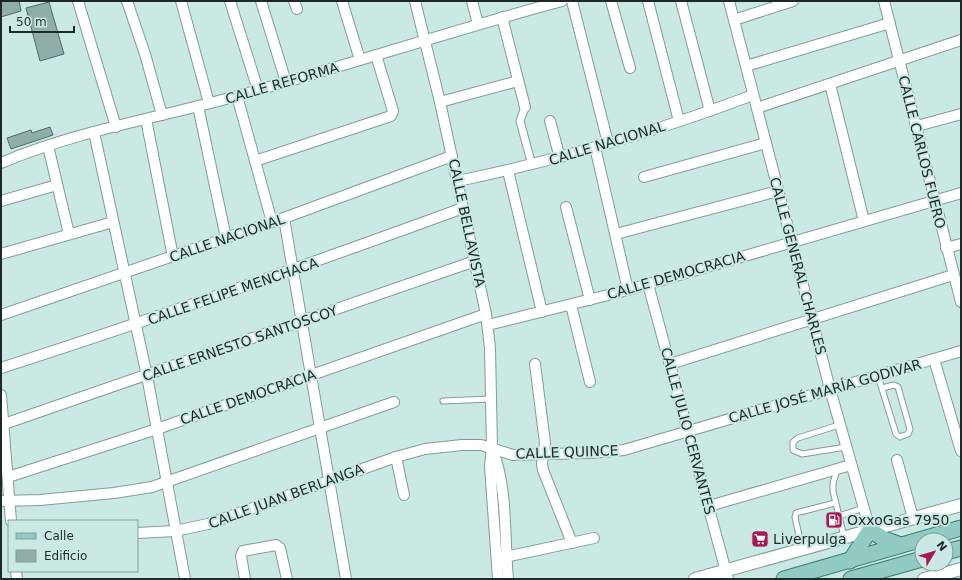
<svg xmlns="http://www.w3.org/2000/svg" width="962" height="580" viewBox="0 0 962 580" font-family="'DejaVu Sans',sans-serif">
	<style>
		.building { fill: #90ada8; stroke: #4f6b67 }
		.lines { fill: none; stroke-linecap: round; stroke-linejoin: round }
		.service-casing { stroke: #809d98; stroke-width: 7 }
		.pedestrian-casing { stroke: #809d98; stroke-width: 9 }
		.minor-casing { stroke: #809d98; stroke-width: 12 }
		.tertiary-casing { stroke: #809d98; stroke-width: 14 }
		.primary-casing { stroke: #3a7b73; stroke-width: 17 }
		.service { stroke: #fff; stroke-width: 5 }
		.pedestrian { stroke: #fff; stroke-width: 7 }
		.minor { stroke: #fff; stroke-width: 10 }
		.tertiary { stroke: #fff; stroke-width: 12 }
		.primary { stroke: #92cac4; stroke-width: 15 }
		.labels { text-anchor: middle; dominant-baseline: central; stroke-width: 4; stroke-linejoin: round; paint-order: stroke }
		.street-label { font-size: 14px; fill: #1d2927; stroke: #cae9e3 }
		.poi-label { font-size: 14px; fill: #1d2927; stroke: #cae9e3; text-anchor: start }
	</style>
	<rect width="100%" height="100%" fill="#cae9e3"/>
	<!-- building -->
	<g class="building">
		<path d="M 1,1 L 19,1 L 21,11 L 1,17 Z"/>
		<path d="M 49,2 L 64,54 L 40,61 L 26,8 Z"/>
		<path d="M 50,127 L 53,135 L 11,149 L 7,138 L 31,130 L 32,133 Z"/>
	</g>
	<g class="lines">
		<!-- service casing -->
		<g class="service-casing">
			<g id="service">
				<path d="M 878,376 L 896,434 L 900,437 L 908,434 L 910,429 L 898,387 L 894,385 L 882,388"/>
				<path d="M 443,401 L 490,399"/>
				<path d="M 839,425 L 798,438 L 793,442 L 793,450 L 802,454 L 846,447"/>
				<path d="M 837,470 L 833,483 L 833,491 L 844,537"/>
				<path d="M 839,516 L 864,508"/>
				<path d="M 802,549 L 795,517 L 796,513 L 835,503"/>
			</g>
		</g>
		<!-- pedestrian casing -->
		<g class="pedestrian-casing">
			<path id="pedestrian" d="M 525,107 L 520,121 L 532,165"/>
		</g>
		<!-- minor casing -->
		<g class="minor-casing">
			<g id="minor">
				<path d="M 78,1 L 116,127"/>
				<path d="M 127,1 L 145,54 L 162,115"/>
				<path d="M 181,1 L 209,103"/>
				<path d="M 230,1 L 258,90"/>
				<path d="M 261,1 L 286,82"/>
				<path d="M 294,1 L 297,9"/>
				<path d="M 342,1 L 360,60"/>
				<path d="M 415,1 L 440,102 L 486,314 L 490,348 L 492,448 L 490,466 L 498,579"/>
				<path d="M 472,1 L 478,24"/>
				<path d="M 572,1 L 608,143"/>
				<path d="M 611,1 L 630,68"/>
				<path d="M 648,1 L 679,121"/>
				<path d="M 681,1 L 710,111"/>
				<path d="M 729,1 L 830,389 L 870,530"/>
				<path d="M 884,1 L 961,302"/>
				<path d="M 502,17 L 525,107"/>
				<path d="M 734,20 L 793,1"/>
				<path d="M 746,66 L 890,23"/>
				<path d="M 830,84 L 864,221"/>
				<path d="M 237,96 L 272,222"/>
				<path d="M 440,102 L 518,81"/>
				<path d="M 198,106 L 226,238"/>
				<path d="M 757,108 L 961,40"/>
				<path d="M 146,119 L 173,257"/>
				<path d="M 550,121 L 560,158"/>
				<path d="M 917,126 L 961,114"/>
				<path d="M 94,132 L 147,376 L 185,579"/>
				<path d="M 48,146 L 69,234"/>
				<path d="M 595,147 L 628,290"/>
				<path d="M 255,161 L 391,116 L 393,111 L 376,55"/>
				<path d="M 1,163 C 76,131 158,118 237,96 C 346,66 453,30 562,1"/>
				<path d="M 508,171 L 542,312"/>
				<path d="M 644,177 L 766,143"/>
				<path d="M 458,181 C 558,160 658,131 753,95"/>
				<path d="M 1,201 L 57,185"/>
				<path d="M 566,207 L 590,300"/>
				<path d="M 284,218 L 346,579"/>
				<path d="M 616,234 L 778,191"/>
				<path d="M 946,248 L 961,244"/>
				<path d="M 1,254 L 113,222"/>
				<path d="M 648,284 L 728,579"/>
				<path d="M 571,305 L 590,382"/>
				<path d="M 1,315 L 284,218 L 452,156"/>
				<path d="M 488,325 L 628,290 L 961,193"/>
				<path d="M 934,359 L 961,451"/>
				<path d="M 535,364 L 545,443 L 542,464 L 543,470 L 572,543"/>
				<path d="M 670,364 L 953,275"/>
				<path d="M 1,368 C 156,318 310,264 463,208"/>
				<path d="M 1,395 L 11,521"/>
				<path d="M 4,424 L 475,261"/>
				<path d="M 493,451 C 508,490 504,537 508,579"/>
				<path d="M 396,457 L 404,495"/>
				<path d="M 897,460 L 913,518"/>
				<path d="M 8,477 L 157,429 L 486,314"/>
				<path d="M 1,501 L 40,500 L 114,493 L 152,487 L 394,402"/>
				<path d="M 709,506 L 851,465"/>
				<path d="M 137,533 L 175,531 L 208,524 L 396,457 L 425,449 L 462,445 L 481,445 L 513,455 L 590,453 L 624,450 L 961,351"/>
				<path d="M 500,558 L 594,538"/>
				<path d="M 16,571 L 17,579"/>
				<path d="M 245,579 L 241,556 L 243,551 L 276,545 L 280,548 L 287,579"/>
			</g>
		</g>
		<!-- tertiary casing -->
		<g class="tertiary-casing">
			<g id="tertiary">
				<path d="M 695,579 L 961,505"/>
				<path d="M 924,579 L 961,569"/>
			</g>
		</g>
		<!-- primary casing -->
		<g class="primary-casing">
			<g id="primary">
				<path d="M 946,552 L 961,548"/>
				<path d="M 850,561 L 870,530 L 884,539 L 901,545"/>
				<path d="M 784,579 L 961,528"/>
				<path d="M 851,579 L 922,559"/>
			</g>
		</g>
		<!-- service -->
		<use href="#service" class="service"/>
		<!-- pedestrian -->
		<use href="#pedestrian" class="pedestrian"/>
		<!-- minor -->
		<use href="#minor" class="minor"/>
		<!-- tertiary -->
		<use href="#tertiary" class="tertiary"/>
		<!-- primary -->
		<use href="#primary" class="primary"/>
	</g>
	<!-- icons -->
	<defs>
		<g id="fuel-square" transform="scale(0.9)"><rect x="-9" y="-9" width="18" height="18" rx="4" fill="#a91751" stroke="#cae9e3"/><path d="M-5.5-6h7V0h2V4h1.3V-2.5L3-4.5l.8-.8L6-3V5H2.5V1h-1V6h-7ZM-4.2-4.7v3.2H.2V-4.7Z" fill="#fff"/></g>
		<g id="supermarket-square" transform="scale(0.9)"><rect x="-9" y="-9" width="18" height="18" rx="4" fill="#a91751" stroke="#cae9e3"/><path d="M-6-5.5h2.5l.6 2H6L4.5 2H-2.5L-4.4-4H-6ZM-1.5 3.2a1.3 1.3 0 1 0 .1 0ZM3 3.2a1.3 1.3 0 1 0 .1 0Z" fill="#fff"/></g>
	</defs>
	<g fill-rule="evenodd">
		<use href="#fuel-square" x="834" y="520"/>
		<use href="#supermarket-square" x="760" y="539"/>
	</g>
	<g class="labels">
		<!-- street labels -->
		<g class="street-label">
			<text transform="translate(282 83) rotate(-16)">CALLE REFORMA</text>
			<text transform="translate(607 143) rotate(-17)">CALLE NACIONAL</text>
			<text transform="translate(922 152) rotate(76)">CALLE CARLOS FUERO</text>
			<text transform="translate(467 223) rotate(78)">CALLE BELLAVISTA</text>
			<text transform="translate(227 238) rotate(-19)">CALLE NACIONAL</text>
			<text transform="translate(798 266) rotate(75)">CALLE GENERAL CHARLES</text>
			<text transform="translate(676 275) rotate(-16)">CALLE DEMOCRACIA</text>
			<text transform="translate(233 291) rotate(-19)">CALLE FELIPE MENCHACA</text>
			<text transform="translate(240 343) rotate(-19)">CALLE ERNESTO SANTOSCOY</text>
			<text transform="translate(825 391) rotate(-16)">CALLE JOSÉ MARÍA GODIVAR</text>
			<text transform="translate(248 397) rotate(-19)">CALLE DEMOCRACIA</text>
			<text transform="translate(688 431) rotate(75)">CALLE JULIO CERVANTES</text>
			<text transform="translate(567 452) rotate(-2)">CALLE QUINCE</text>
			<text transform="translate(286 496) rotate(-20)">CALLE JUAN BERLANGA</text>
		</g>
		<!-- poi labels -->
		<g class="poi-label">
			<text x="847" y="520">OxxoGas 7950</text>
			<text x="773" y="539">Liverpulga</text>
		</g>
	</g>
	<!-- border -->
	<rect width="962" height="580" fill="none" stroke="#1d2927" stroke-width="4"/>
	<!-- legend -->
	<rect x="8" y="520" width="130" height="52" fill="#cae9e3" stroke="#859c98"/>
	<rect x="16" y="533" width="20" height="6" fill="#92cac4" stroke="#859c98"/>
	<text x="44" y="540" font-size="12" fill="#1d2927">Calle</text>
	<rect x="16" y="550" width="20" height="12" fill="#90ada8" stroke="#859c98"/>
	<text x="44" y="560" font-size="12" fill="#1d2927">Edificio</text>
	<!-- north arrow -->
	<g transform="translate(934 552) rotate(52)"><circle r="19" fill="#cae9e3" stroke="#859c98"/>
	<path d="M0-3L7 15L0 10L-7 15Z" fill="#a91751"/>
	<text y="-6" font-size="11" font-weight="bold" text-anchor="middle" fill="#1d2927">N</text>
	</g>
	<!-- scale -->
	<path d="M10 26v6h64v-6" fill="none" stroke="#1d2927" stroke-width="2"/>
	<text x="16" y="26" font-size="12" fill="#1d2927" stroke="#cae9e3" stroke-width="3" paint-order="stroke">50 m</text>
</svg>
